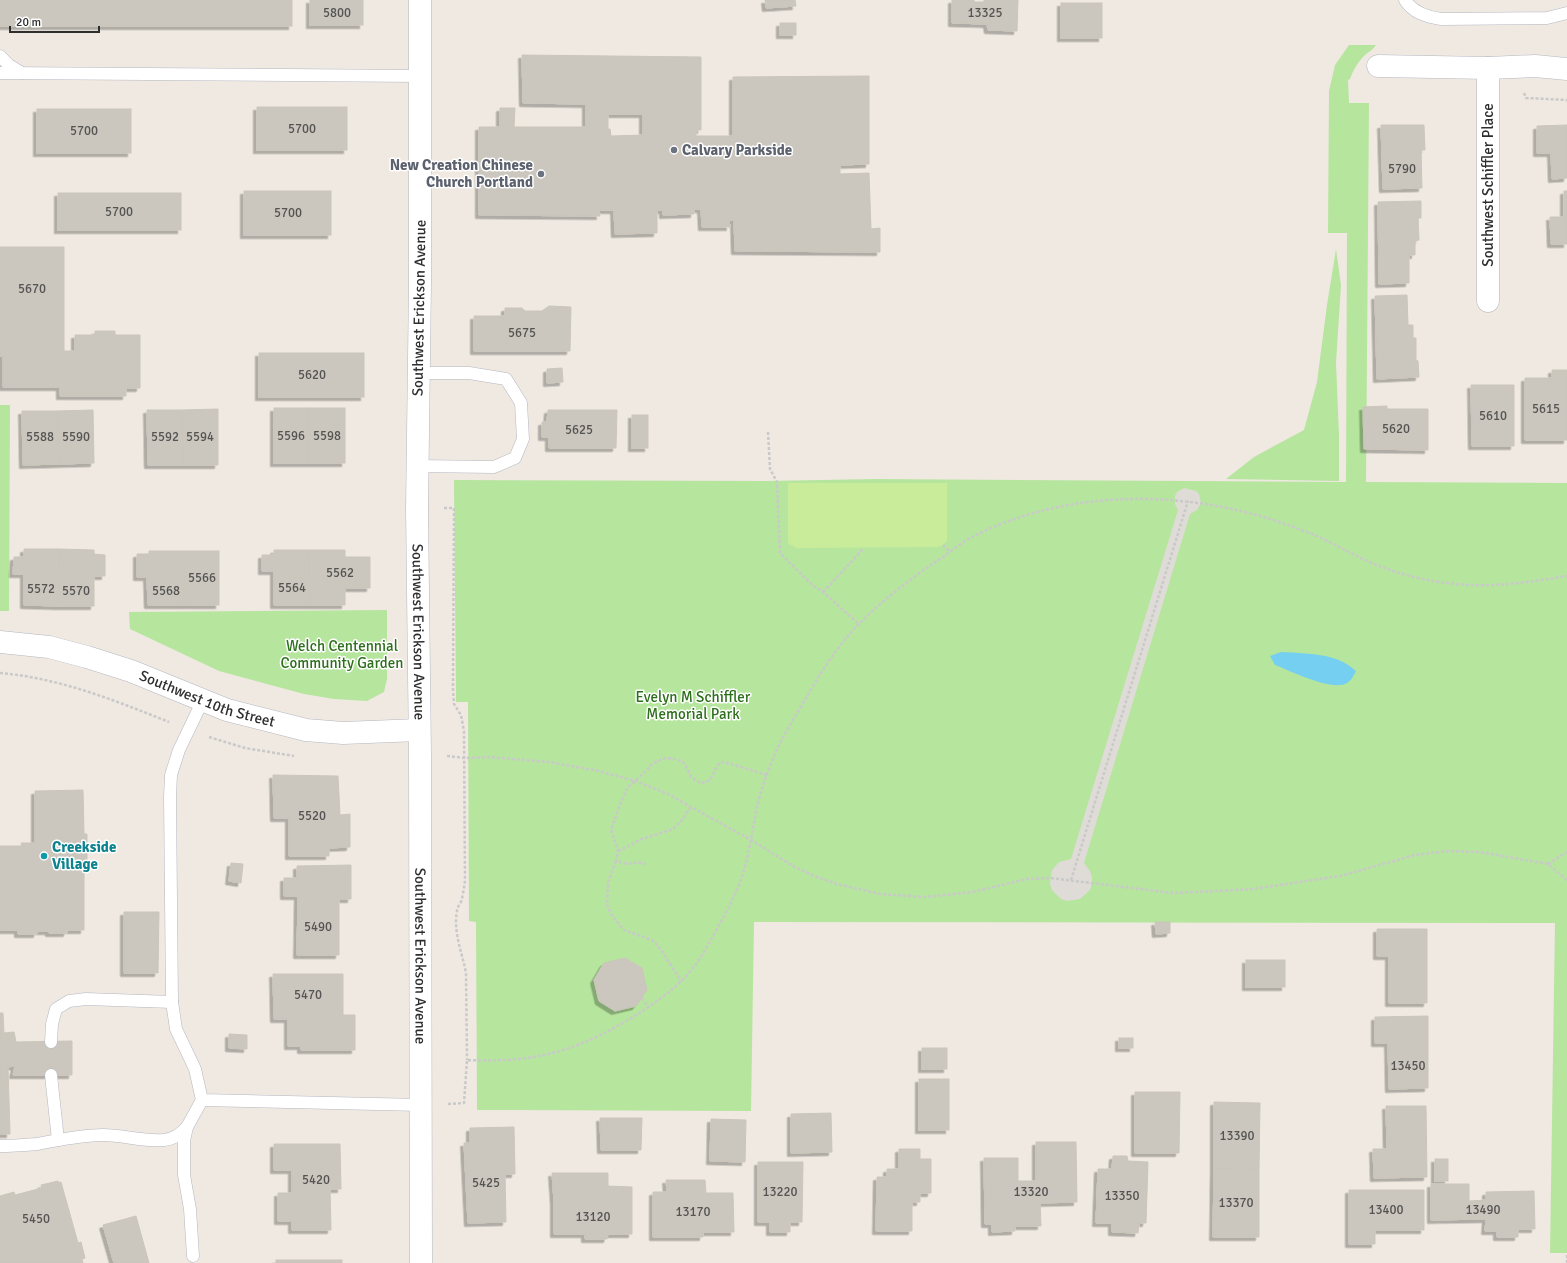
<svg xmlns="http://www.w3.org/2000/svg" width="1567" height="1263" viewBox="0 0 1567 1263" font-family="Signika,sans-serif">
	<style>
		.green { fill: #b6e59e }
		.pitch { fill: #c9ec9a }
		.plaza { fill: #dfdcd8 }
		.water { fill: #75cff0 }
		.building { fill: #cbc7bf; stroke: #cbc5ba; fill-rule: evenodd; filter: url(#shadow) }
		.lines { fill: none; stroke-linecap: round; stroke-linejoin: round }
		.lane-casing { stroke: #b4b7c1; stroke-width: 13 }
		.street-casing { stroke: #b4b7c1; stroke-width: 23 }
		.secondary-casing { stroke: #b4b7c1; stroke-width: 23 }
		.path { stroke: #c9c9c9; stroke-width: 2.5; stroke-dasharray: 3 2; stroke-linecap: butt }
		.lane { stroke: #fff; stroke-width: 12 }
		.street { stroke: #fff; stroke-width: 22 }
		.secondary { stroke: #fff; stroke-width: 22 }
		.worship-dot { fill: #6b7280; stroke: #fff; stroke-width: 1.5 }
		.culture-dot { fill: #0f9aa8; stroke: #fff; stroke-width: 1.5 }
		.labels { text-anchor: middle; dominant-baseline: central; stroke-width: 3; stroke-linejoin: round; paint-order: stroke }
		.number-label { font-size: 13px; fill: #555452 }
		.worship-label { font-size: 15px; font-weight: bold; fill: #5b616d; stroke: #fff; text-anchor: start }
		.street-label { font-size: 15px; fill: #2e2e2e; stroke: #fff }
		.park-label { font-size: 15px; fill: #2c6e1b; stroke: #fff }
		.culture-label { font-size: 15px; font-weight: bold; fill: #0d838f; stroke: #fff; text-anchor: start }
	</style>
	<defs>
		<filter id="shadow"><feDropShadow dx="-3.5" dy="3.5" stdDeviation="0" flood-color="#0004"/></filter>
	</defs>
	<rect width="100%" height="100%" fill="#efe9e1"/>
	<!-- green -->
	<g class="green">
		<path d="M 1349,45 L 1376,45 C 1373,50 1368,52 1364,56 C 1357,63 1353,71 1350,79 L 1348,80 L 1349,103 L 1369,103 L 1366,482 L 1567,483 L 1567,1253 L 1550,1253 L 1555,923 L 754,922 L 751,1111 L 477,1110 L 476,922 L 469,921 L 468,702 L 456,702 L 454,480 L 767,481 L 875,479 L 1346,482 L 1347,233 L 1328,233 L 1329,91 L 1335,65 Z"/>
		<path d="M 1336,249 L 1341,285 L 1336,363 L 1339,435 L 1339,481 L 1226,479 L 1254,457 L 1304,430 L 1317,382 L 1327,305 Z"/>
		<path d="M 0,405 L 10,405 L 9,611 L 0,611 Z"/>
		<path d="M 387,610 L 387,679 L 384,692 L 367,701 L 334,699 L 304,694 L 219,671 L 130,629 L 129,612 Z"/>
	</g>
	<!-- pitch -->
	<path class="pitch" d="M 788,483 L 947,483 L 947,541 L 943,545 L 938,547 L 796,548 L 788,543 Z"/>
	<!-- plaza -->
	<path class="plaza" d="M 1184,488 L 1196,491 L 1199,494 L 1201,503 L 1197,510 L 1190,514 L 1084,863 L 1090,871 L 1092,877 L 1092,883 L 1090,890 L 1080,899 L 1067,901 L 1061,899 L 1052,890 L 1050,884 L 1052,870 L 1059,862 L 1071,859 L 1178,510 L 1175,504 L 1175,496 L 1177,492 Z"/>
	<!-- water -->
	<path class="water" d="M 1281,652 C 1308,654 1335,652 1356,671 C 1354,675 1351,681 1347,683 C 1332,692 1291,671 1275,665 L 1270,656 Z"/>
	<!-- building -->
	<g class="building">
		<rect x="0" y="0" width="292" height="26"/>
		<rect x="310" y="0" width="53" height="25"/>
		<path d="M 765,0 L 795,0 L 796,6 L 766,8 Z"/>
		<path d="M 952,0 L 974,0 L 974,2 L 984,2 L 984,0 L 1018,0 L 1017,31 L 988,30 L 987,24 L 952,23 Z"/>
		<rect x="1061" y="3" width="41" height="35"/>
		<rect x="780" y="23" width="16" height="12"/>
		<path d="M 522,55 L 701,57 L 701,130 L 696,130 L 696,136 L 733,136 L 733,77 L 869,76 L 869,164 L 840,165 L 840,174 L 869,173 L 871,229 L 880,228 L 880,252 L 735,251 L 734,220 L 729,220 L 730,227 L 702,227 L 701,209 L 694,209 L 694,214 L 663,215 L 663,210 L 657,210 L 657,233 L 615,234 L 614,210 L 599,210 L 600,216 L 479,215 L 479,127 L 500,127 L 500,108 L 515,108 L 514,127 L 586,127 L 586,104 L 523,103 ZM 608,114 L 643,114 L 643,135 L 611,136 L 610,129 L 608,129 Z"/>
		<rect x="257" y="107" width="90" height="43"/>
		<rect x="37" y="109" width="94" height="44"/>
		<path d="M 1381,125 L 1424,125 L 1425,150 L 1421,150 L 1422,188 L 1383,189 Z"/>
		<path d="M 1567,125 L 1567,178 L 1552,179 L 1551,153 L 1537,153 L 1537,126 Z"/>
		<rect x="244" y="191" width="87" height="44"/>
		<path d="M 1564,191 L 1567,191 L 1567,244 L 1551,244 L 1550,217 L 1564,217 Z"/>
		<rect x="58" y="193" width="123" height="37"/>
		<path d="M 1421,201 L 1421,218 L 1418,218 L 1419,240 L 1415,241 L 1415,255 L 1409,255 L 1409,283 L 1379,284 L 1378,202 Z"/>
		<path d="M 0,247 L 64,247 L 64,351 L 75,351 L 75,335 L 95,335 L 95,331 L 115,331 L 115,335 L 140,335 L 140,388 L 126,388 L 126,396 L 60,396 L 60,387 L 3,387 L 3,356 L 0,356 Z"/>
		<path d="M 1407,295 L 1408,325 L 1413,325 L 1413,338 L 1416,338 L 1416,360 L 1418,361 L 1419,377 L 1377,379 L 1375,296 Z"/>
		<path d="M 549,306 L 571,307 L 570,351 L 474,351 L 474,316 L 505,316 L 505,308 L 522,308 L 525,311 L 542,311 Z"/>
		<rect x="259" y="353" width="105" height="44"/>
		<path d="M 562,368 L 563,382 L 547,383 L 547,369 Z"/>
		<path d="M 1552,370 L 1567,370 L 1567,440 L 1525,440 L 1525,378 L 1552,378 Z"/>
		<path d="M 1471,385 L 1514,385 L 1514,446 L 1472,446 Z"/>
		<path d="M 1387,406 L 1387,409 L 1428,409 L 1428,450 L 1364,449 L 1363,407 Z"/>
		<rect x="274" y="408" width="35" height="55"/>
		<rect x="309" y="408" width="36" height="55"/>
		<path d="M 218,409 L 218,465 L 183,465 L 182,410 Z"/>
		<path d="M 93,410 L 94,463 L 59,464 L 57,411 Z"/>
		<path d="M 147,410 L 182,410 L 183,465 L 148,465 Z"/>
		<path d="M 548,410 L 617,410 L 616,448 L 549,448 L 549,437 L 542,437 L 542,422 L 547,422 Z"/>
		<path d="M 22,411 L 57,411 L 59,464 L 23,465 Z"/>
		<rect x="632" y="415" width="16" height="33"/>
		<path d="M 24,549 L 59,549 L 58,606 L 24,605 L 24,574 L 13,574 L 14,557 L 24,557 Z"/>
		<path d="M 59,549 L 94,550 L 94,554 L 105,555 L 105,576 L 94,576 L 94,606 L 58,606 Z"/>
		<path d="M 274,550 L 309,550 L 310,605 L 274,605 L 274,571 L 262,571 L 262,555 L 274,555 Z"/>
		<path d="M 309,550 L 345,550 L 345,557 L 370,557 L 370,588 L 345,588 L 345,605 L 310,605 Z"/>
		<path d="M 149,551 L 184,551 L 184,605 L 148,605 L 147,577 L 137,577 L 137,554 L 149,554 Z"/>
		<rect x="184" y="551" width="35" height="54"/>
		<path d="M 273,775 L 338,776 L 340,815 L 350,814 L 350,847 L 329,848 L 329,856 L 289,856 L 289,818 L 274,818 Z"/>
		<path d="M 83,790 L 84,834 L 87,834 L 87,867 L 84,867 L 84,930 L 67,930 L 67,933 L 49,933 L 49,931 L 37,931 L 37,934 L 18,934 L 18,930 L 0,930 L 0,846 L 22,846 L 21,843 L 35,843 L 35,791 Z"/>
		<path d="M 231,863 L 243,864 L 241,883 L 229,881 Z"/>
		<path d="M 351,865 L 351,899 L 339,899 L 339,955 L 297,955 L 298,896 L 284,896 L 284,878 L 297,878 L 297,866 Z"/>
		<path d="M 124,912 L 159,912 L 158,973 L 124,973 Z"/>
		<path d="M 1155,922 L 1170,922 L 1170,933 L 1156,934 Z"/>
		<path d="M 1377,929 L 1427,929 L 1427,1003 L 1389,1003 L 1389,956 L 1377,956 Z"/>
		<path d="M 625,958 L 642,968 L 647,990 L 636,1006 L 615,1011 L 599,1001 L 594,980 L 604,963 Z"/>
		<rect x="1246" y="960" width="39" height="27"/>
		<path d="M 273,974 L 343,974 L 343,1015 L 355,1015 L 355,1050 L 301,1050 L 301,1046 L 288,1046 L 288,1019 L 274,1019 Z"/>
		<path d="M 0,1013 L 3,1013 L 4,1033 L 14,1032 L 16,1042 L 72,1041 L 72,1075 L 13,1075 L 15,1066 L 8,1067 L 10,1134 L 0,1134 Z"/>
		<path d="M 1428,1016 L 1428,1088 L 1389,1089 L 1388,1043 L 1375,1043 L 1375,1017 Z"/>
		<path d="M 229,1034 L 247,1035 L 247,1049 L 229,1048 Z"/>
		<rect x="1119" y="1038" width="14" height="10"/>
		<rect x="922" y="1048" width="25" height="21"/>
		<rect x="919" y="1079" width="30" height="51"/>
		<path d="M 1135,1092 L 1180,1092 L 1179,1153 L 1135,1153 Z"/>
		<path d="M 1214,1102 L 1260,1103 L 1259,1170 L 1214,1169 Z"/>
		<path d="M 1386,1106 L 1426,1106 L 1427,1177 L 1374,1178 L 1373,1149 L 1387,1149 Z"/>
		<path d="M 831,1113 L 832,1152 L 791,1153 L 791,1114 Z"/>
		<path d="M 600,1118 L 642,1118 L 641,1150 L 601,1150 Z"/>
		<path d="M 711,1119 L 746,1120 L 745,1162 L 710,1161 Z"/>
		<path d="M 514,1127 L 515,1174 L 505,1174 L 506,1222 L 468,1223 L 464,1143 L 470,1143 L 470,1128 Z"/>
		<path d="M 1036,1142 L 1076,1142 L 1077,1202 L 1040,1203 L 1041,1226 L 1015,1226 L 1015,1231 L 992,1232 L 992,1224 L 985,1224 L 984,1158 L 1018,1158 L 1018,1181 L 1036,1181 Z"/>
		<path d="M 274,1144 L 340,1144 L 341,1189 L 330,1189 L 331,1230 L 292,1230 L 292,1221 L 278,1221 L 278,1193 L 292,1193 L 292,1170 L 274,1170 Z"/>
		<path d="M 899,1149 L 920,1149 L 920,1159 L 931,1159 L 931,1193 L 920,1193 L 920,1202 L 912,1202 L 912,1231 L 876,1231 L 877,1177 L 887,1177 L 887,1169 L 899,1169 Z"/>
		<path d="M 1113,1156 L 1127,1156 L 1128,1161 L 1148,1162 L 1146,1223 L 1139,1223 L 1138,1233 L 1112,1232 L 1112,1223 L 1096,1223 L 1098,1169 L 1112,1169 Z"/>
		<rect x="1435" y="1159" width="13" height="22"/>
		<path d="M 758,1162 L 803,1162 L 802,1222 L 790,1222 L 790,1232 L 770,1232 L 770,1222 L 758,1222 Z"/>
		<path d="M 1214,1169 L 1259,1170 L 1259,1237 L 1213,1237 Z"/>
		<path d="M 552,1173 L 608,1173 L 608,1186 L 632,1187 L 632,1234 L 608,1234 L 607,1239 L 585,1239 L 585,1234 L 554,1234 L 554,1201 Z"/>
		<path d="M 666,1180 L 705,1180 L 706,1193 L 733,1193 L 734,1232 L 703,1232 L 703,1237 L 653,1237 L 653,1192 L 667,1192 Z"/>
		<path d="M 58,1181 L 59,1183 L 61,1182 L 78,1243 L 81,1242 L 85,1258 L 82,1259 L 83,1263 L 0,1263 L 0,1196 L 14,1192 L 15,1195 L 42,1188 L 41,1185 Z"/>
		<path d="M 1431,1184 L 1469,1184 L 1469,1201 L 1486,1200 L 1486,1192 L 1534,1191 L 1535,1229 L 1518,1229 L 1518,1237 L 1497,1237 L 1497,1231 L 1485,1231 L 1486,1219 L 1431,1220 Z"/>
		<path d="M 1349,1190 L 1424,1190 L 1424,1230 L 1375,1230 L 1375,1244 L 1349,1244 Z"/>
		<path d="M 136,1216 L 149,1263 L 114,1263 L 103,1225 Z"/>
		<rect x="276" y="1260" width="66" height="3"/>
	</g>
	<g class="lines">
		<!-- lane casing -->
		<g class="lane-casing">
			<g id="lane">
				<path d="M 1405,0 C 1413,13 1427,17 1441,19 L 1547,18 L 1567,13"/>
				<path d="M 0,56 L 9,65 L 22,73"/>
				<path d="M 0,73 L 420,76"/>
				<path d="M 417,466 L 494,467 L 515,458 L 523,439 L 521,403 L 506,379 L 469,373 L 419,373"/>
				<path d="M 203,700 L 179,750 L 171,775 L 170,797 L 172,1002 L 176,1029 L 195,1069 L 202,1100 L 421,1105"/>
				<path d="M 51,1042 L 52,1024 L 56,1009 L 69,1001 L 86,999 L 172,1002"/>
				<path d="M 51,1075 L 58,1140"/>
				<path d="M 0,1146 C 12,1146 25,1145 37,1144 C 59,1140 81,1135 103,1135 C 124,1135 144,1142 164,1140 C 174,1139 181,1134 187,1127"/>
				<path d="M 193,1256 L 190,1209 L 184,1175 L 184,1141 L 187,1127 L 202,1100"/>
			</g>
		</g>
		<!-- street casing -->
		<g class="street-casing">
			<g id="street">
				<path d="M 1378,66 L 1488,68 L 1535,66 L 1567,69"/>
				<path d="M 1488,68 L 1488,301"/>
				<path id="s1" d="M 0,642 L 49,647 L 87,657 L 131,671 L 227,710 L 306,730 L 343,733 L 419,730"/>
			</g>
		</g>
		<!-- secondary casing -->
		<g class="secondary-casing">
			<g id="secondary">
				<path id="s2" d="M 420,0 L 420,283 L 417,509 L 420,756 L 421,1263"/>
			</g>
		</g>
		<!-- path -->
		<g class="path">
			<path d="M 1524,93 L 1526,98 L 1567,100"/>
			<path d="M 768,432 L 770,469 L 777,482 L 780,553 L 812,585 L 823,592 L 859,624"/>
			<path d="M 444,508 L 454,508 L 453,690 L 454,704 L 461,715 L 464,731 L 465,881 C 464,888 463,895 461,902 C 459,905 457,908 457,911 C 453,932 462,952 466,973 L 467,1060"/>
			<path d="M 943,545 L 950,552"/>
			<path d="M 823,592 L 864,548"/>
			<path d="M 0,673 C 59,678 114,700 169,722"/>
			<path d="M 209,737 L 245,748 L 294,756"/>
			<path d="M 447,756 L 465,758 L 489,757 L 549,762 L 599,771 L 635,781 L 666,793 L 691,807 L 751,840 L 793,866 L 814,876 L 837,884 L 880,894 L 924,897 L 945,895 L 973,892 L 1027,879 L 1050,878 L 1173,893 L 1253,889 L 1340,876 L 1415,855 L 1448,851 L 1480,852 L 1548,864 L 1567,880"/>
			<path d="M 618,851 L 629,846 L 639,840 L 673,829 L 681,821 L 691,807"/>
			<path d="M 616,861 L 608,882 L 607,905 L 612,916 L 624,930 L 652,940 L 659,947 L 681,981"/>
			<path d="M 646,864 L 637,862 L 629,864 L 616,861 L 618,851 L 611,830 L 619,807 L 628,787 L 646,771 L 652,764 L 662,759 L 672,758 L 678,760 L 684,763 L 691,777 L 700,783 C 716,782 711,770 721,762 L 731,764 L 767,775"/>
			<path d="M 1548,864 L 1567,852"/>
			<path d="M 1071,880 L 1188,501"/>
			<path d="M 642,998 L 648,1007"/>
			<path d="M 448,1104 L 464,1103 L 467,1060 C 534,1063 575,1052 633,1017 C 655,1003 676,989 693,968 C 699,961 703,953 708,945 C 718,927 729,908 737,889 C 749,862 751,835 757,807 C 761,789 768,770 775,754 C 784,734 795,716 806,698 C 821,672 837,646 859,624 C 881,601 909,580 935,562 C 947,555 958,545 970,538 C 1073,485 1198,489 1304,531 C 1322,537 1338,547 1355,555 C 1378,567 1402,575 1428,580 C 1478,590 1517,584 1567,576"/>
			<path d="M 1567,1263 L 1567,1254"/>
		</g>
		<!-- lane -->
		<use href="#lane" class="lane"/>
		<!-- street -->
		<use href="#street" class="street"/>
		<!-- secondary -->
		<use href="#secondary" class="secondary"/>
	</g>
	<!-- markers -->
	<g class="worship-dot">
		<circle cx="674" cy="150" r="4"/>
		<circle cx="541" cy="174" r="4"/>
	</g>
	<circle class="culture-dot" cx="44" cy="856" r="4"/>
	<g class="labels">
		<!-- number labels -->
		<g class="number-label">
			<text x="337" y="13">5800</text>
			<text x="985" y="13">13325</text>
			<text x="302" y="129">5700</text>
			<text x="84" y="131">5700</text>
			<text x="1402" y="169">5790</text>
			<text x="119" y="212">5700</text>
			<text x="288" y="213">5700</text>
			<text x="32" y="289">5670</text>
			<text x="522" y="333">5675</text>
			<text x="312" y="375">5620</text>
			<text x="1546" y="409">5615</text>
			<text x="1493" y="416">5610</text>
			<text x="1396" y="429">5620</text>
			<text x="579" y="430">5625</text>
			<text x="291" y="436">5596</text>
			<text x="327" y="436">5598</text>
			<text x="40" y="437">5588</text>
			<text x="76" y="437">5590</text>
			<text x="165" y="437">5592</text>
			<text x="200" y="437">5594</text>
			<text x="340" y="573">5562</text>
			<text x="202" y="578">5566</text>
			<text x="292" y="588">5564</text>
			<text x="41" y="589">5572</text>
			<text x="76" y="591">5570</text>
			<text x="166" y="591">5568</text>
			<text x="312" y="816">5520</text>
			<text x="318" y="927">5490</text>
			<text x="308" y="995">5470</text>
			<text x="1408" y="1066">13450</text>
			<text x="1237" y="1136">13390</text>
			<text x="316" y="1180">5420</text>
			<text x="486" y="1183">5425</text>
			<text x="780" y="1192">13220</text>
			<text x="1031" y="1192">13320</text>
			<text x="1122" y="1196">13350</text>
			<text x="1236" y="1203">13370</text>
			<text x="1386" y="1210">13400</text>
			<text x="1483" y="1210">13490</text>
			<text x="693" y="1212">13170</text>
			<text x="593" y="1217">13120</text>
			<text x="36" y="1219">5450</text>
		</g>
		<!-- worship labels -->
		<g class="worship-label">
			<text x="682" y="150">Calvary Parkside</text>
			<text x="533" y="165" text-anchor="end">New Creation Chinese<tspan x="533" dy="17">Church Portland</tspan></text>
		</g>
		<!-- street labels -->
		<g class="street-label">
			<text transform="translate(1488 185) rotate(-90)">Southwest Schiffler Place</text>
			<text transform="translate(419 308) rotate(-89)">Southwest Erickson Avenue</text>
			<text stroke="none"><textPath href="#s2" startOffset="632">Southwest Erickson Avenue</textPath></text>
			<text stroke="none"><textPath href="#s1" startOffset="216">Southwest 10th Street</textPath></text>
			<text stroke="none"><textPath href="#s2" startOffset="956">Southwest Erickson Avenue</textPath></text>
		</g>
		<!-- park labels -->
		<g class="park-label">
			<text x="342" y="646">Welch Centennial<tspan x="342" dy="17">Community Garden</tspan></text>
			<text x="693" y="697">Evelyn M Schiffler<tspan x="693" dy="17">Memorial Park</tspan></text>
		</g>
		<!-- culture labels -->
		<g class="culture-label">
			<text x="52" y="847">Creekside<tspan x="52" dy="17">Village</tspan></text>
		</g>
	</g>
	<!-- scale -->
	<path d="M10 26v6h89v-6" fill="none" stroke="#2e2e2e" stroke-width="2"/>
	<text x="16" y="26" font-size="12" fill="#2e2e2e" stroke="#ffffff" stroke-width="3" paint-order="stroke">20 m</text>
</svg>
